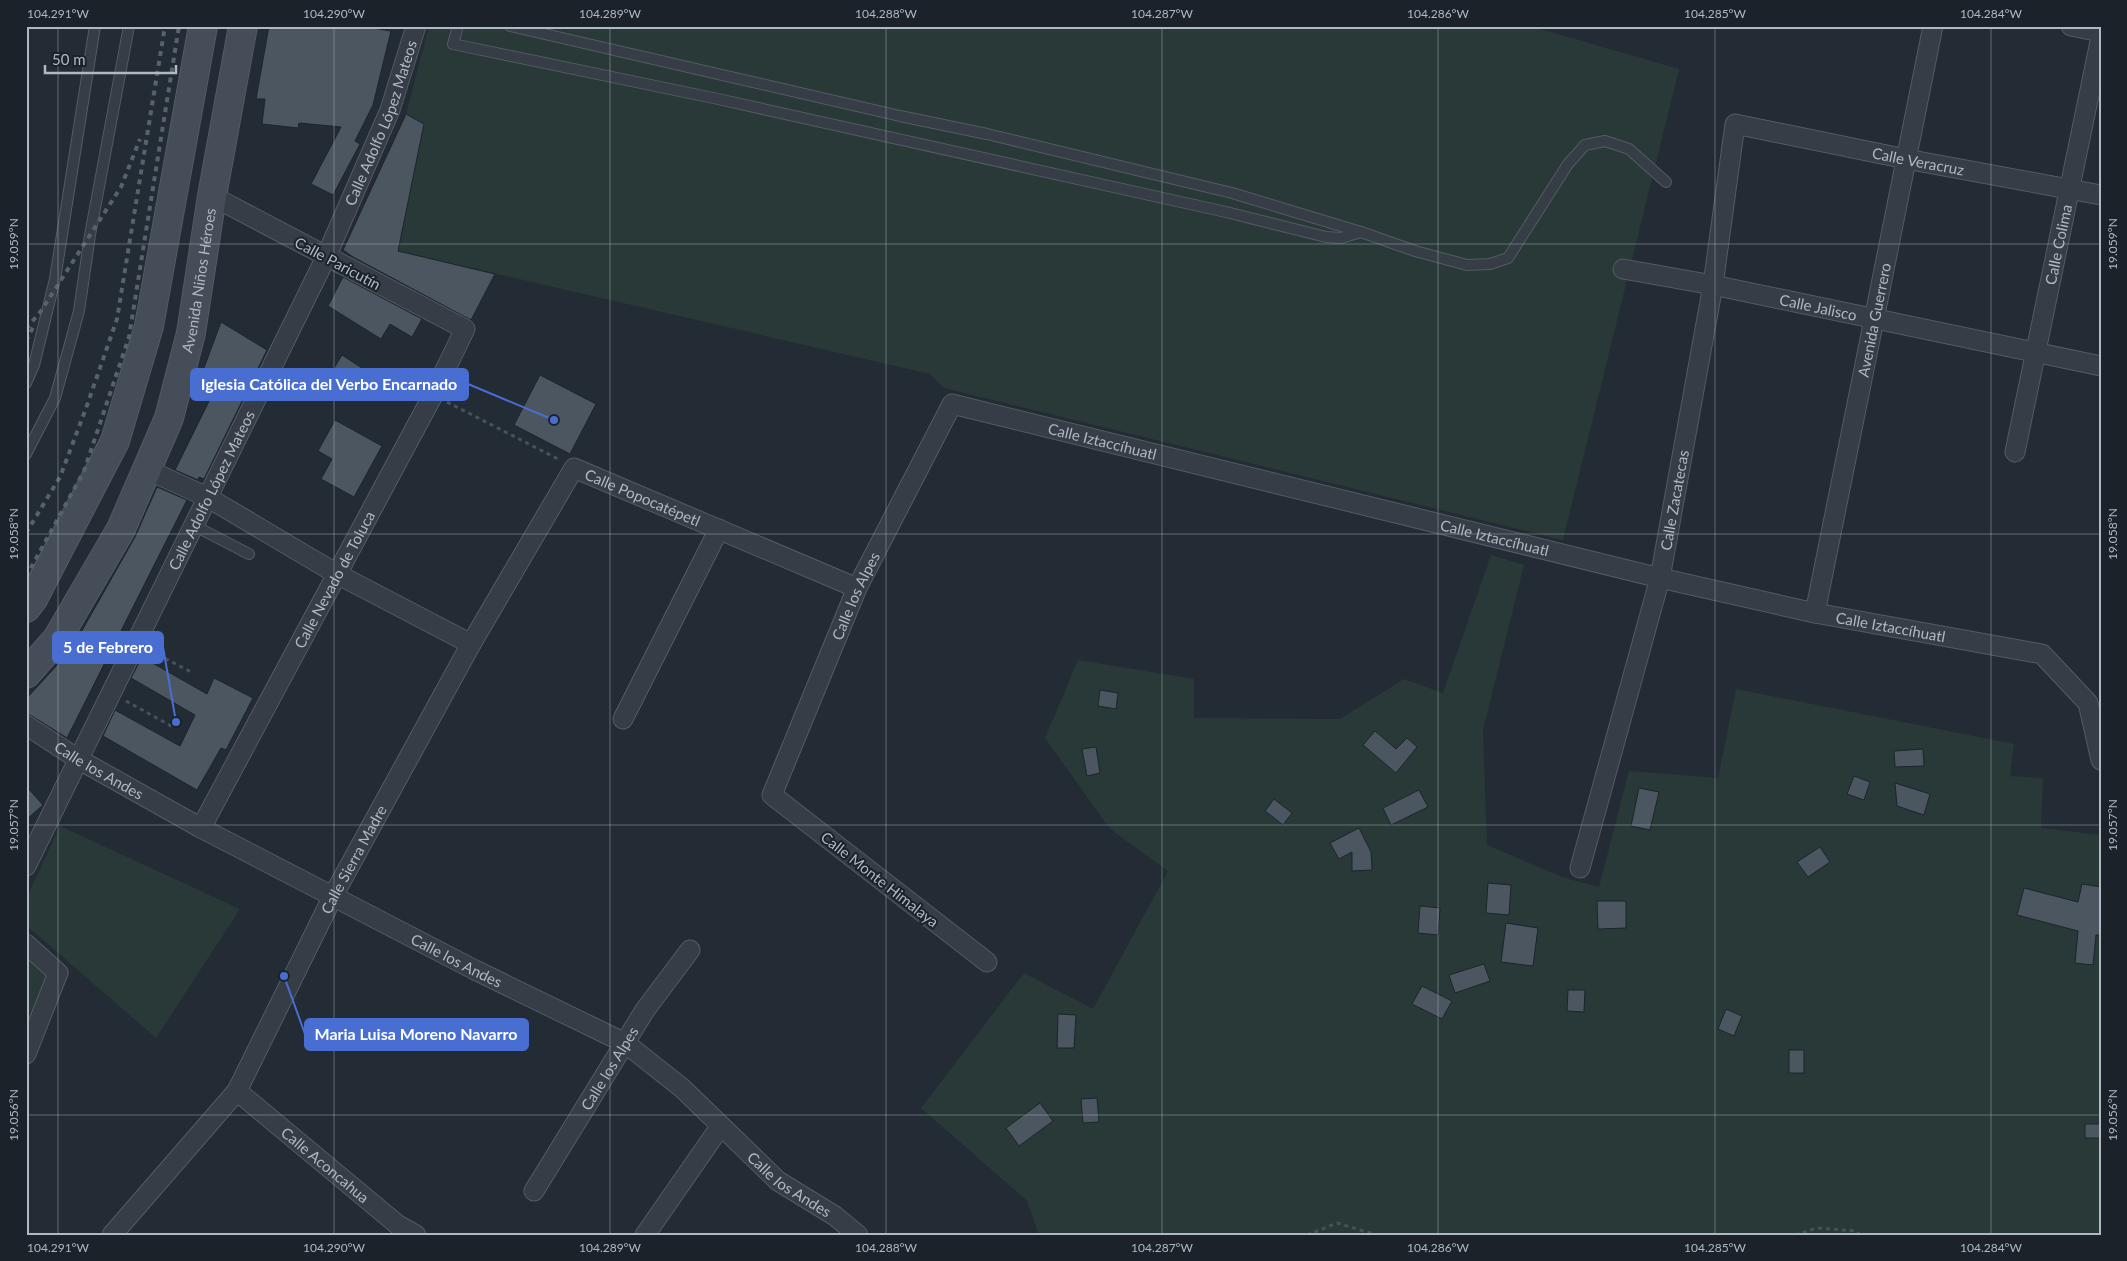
<svg xmlns="http://www.w3.org/2000/svg" width="2127" height="1261" viewBox="0 0 2127 1261" font-family="Lato,sans-serif">
	<style>
		.green { fill: #283938 }
		.building { fill: #4b5660; stroke: #1d242c }
		.lines { fill: none; stroke-linecap: round; stroke-linejoin: round }
		.service-casing { stroke: #535b63; stroke-width: 12 }
		.minor-casing { stroke: #535b63; stroke-width: 21 }
		.secondary-casing { stroke: #535b63; stroke-width: 30 }
		.path { stroke: #445456; stroke-width: 3; stroke-dasharray: 4 4; stroke-linecap: butt }
		.service { stroke: #363d46; stroke-width: 10 }
		.minor { stroke: #363d46; stroke-width: 19 }
		.secondary { stroke: #444d58; stroke-width: 28 }
		.rail { stroke: #58626c; stroke-width: 4; stroke-dasharray: 5 5; stroke-linecap: butt }
		.ticks { fill: none; stroke: #b0b8c2; stroke-width: 1; stroke-opacity: 0.45 }
		.labels { text-anchor: middle; dominant-baseline: central; stroke-width: 4; stroke-linejoin: round; paint-order: stroke }
		.street-label { font-size: 15px; fill: #b0b8c2; stroke: #1b222a }
		.leader { fill: none; stroke: #496ed1; stroke-width: 2 }
		.callout-dot { fill: #496ed1; stroke: #1b222a; stroke-width: 2 }
		.callout { fill: #496ed1; stroke: #496ed1; stroke-width: 2 }
		.callout-label { font-size: 16px; text-anchor: middle; font-weight: bold; fill: #fff }
		.neatline { fill: none; stroke: #b0b8c2; stroke-width: 2 }
		.ticks-label { font-size: 12px; text-anchor: middle; fill: #b0b8c2 }
	</style>
	<rect width="100%" height="100%" fill="#232b35"/>
	<!-- green -->
	<g class="green">
		<path d="M 429,26 L 1530,26 L 1679,69 L 1563,540 L 944,388 L 930,374 L 398,251 L 424,124 L 406,114 Z"/>
		<path d="M 1491,555 L 1524,565 L 1483,730 L 1487,845 L 1565,878 L 1599,887 L 1629,771 L 1718,778 L 1736,689 L 2014,744 L 2010,776 L 2043,778 L 2041,828 L 2101,835 L 2101,1235 L 1039,1235 L 1027,1201 L 921,1108 L 1024,973 L 1093,1009 L 1168,871 L 1110,829 L 1045,738 L 1078,660 L 1194,679 L 1194,718 L 1340,719 L 1404,679 L 1443,693 Z"/>
		<path d="M 60,826 L 240,909 L 156,1038 L 26,925 L 26,899 Z"/>
		<path d="M 26,956 L 51,976 L 26,1038 Z"/>
	</g>
	<!-- building -->
	<g class="building">
		<path d="M 269,26 L 361,26 L 391,31 L 373,105 L 355,141 L 360,144 L 333,195 L 311,184 L 341,127 L 299,123 L 298,128 L 262,124 L 265,99 L 256,99 Z"/>
		<path d="M 406,114 L 424,124 L 398,251 L 495,274 L 471,320 L 353,257 L 343,250 Z"/>
		<path d="M 343,277 L 422,319 L 412,337 L 390,324 L 381,339 L 328,306 Z"/>
		<path d="M 221,322 L 267,350 L 204,479 L 199,477 L 198,480 L 175,470 L 218,383 L 201,376 Z"/>
		<path d="M 342,355 L 368,372 L 355,392 L 330,375 Z"/>
		<path d="M 540,375 L 596,404 L 570,454 L 514,425 Z"/>
		<path d="M 335,420 L 382,446 L 354,497 L 321,479 L 332,459 L 318,451 Z"/>
		<path d="M 157,487 L 187,500 L 67,738 L 32,716 L 26,714 L 26,699 L 71,650 L 135,537 Z"/>
		<path d="M 142,657 L 207,694 L 214,678 L 253,698 L 226,750 L 221,748 L 197,790 L 103,736 L 115,710 L 180,746 L 195,715 L 131,678 Z"/>
		<path d="M 1100,690 L 1118,693 L 1116,709 L 1098,706 Z"/>
		<path d="M 1375,731 L 1396,749 L 1407,738 L 1417,747 L 1396,773 L 1363,745 Z"/>
		<path d="M 1096,747 L 1100,773 L 1087,776 L 1082,749 Z"/>
		<path d="M 1923,749 L 1924,766 L 1895,767 L 1894,751 Z"/>
		<path d="M 1854,776 L 1870,782 L 1864,800 L 1847,794 Z"/>
		<path d="M 1895,783 L 1930,794 L 1924,815 L 1897,806 Z"/>
		<path d="M 26,786 L 43,805 L 26,820 Z"/>
		<path d="M 1639,788 L 1659,792 L 1650,830 L 1631,826 Z"/>
		<path d="M 1419,790 L 1428,807 L 1391,825 L 1383,808 Z"/>
		<path d="M 1274,799 L 1292,813 L 1283,825 L 1265,811 Z"/>
		<path d="M 1359,828 L 1371,852 L 1372,870 L 1352,871 L 1352,852 L 1339,859 L 1330,843 Z"/>
		<path d="M 1820,847 L 1830,862 L 1808,877 L 1797,862 Z"/>
		<path d="M 1488,883 L 1511,885 L 1509,915 L 1486,913 Z"/>
		<path d="M 2082,884 L 2101,887 L 2101,935 L 2096,935 L 2093,965 L 2075,963 L 2078,931 L 2017,915 L 2024,888 L 2078,902 Z"/>
		<path d="M 1597,901 L 1626,901 L 1626,928 L 1598,929 Z"/>
		<path d="M 1420,906 L 1440,908 L 1438,935 L 1418,933 Z"/>
		<path d="M 1506,923 L 1538,928 L 1533,966 L 1501,962 Z"/>
		<path d="M 1484,964 L 1490,981 L 1455,993 L 1449,975 Z"/>
		<path d="M 1422,986 L 1452,1001 L 1442,1019 L 1412,1004 Z"/>
		<path d="M 1568,990 L 1585,990 L 1584,1012 L 1567,1011 Z"/>
		<path d="M 1726,1009 L 1742,1016 L 1734,1036 L 1718,1029 Z"/>
		<path d="M 1058,1014 L 1076,1015 L 1074,1048 L 1057,1048 Z"/>
		<rect x="1789" y="1050" width="15" height="23"/>
		<path d="M 1097,1098 L 1099,1122 L 1083,1123 L 1081,1099 Z"/>
		<path d="M 1040,1103 L 1053,1121 L 1019,1146 L 1006,1128 Z"/>
		<rect x="2085" y="1124" width="16" height="14"/>
	</g>
	<g class="lines">
		<!-- service casing -->
		<g class="service-casing">
			<g id="service">
				<path d="M 458,26 L 453,44 L 718,99 L 1226,212 L 1326,237 L 1341,238 L 1361,232"/>
				<path d="M 510,26 L 900,116 L 987,134 L 1232,193 L 1361,232 L 1415,251 L 1467,265 L 1490,264 L 1508,258 L 1568,164 L 1585,145 L 1605,141 L 1629,149 L 1666,182"/>
				<path d="M 26,383 L 34,365 L 55,279 L 95,26"/>
				<path d="M 26,454 L 55,398 L 79,311 L 90,235 L 129,26"/>
				<path d="M 193,525 L 249,554"/>
			</g>
		</g>
		<!-- minor casing -->
		<g class="minor-casing">
			<g id="minor">
				<path d="M 2071,26 L 2101,32"/>
				<path id="s1" d="M 1623,269 L 1713,285 L 2101,366"/>
				<path id="s2" d="M 2015,452 L 2101,37"/>
				<path d="M 146,469 L 207,497 L 337,574 L 471,644"/>
				<path id="s3" d="M 1815,613 L 1933,26"/>
				<path d="M 623,719 L 719,529"/>
				<path id="s4" d="M 26,725 L 78,759 L 201,828 L 475,970 L 625,1043 L 682,1088 L 778,1181 L 835,1216 L 858,1235"/>
				<path id="s5" d="M 201,828 L 433,395 L 465,329 L 212,196"/>
				<path id="s6" d="M 26,866 L 326,257 L 390,110 L 416,26"/>
				<path id="s7" d="M 1580,868 L 1660,578 L 1713,285 L 1735,124 L 1906,159 L 2101,195"/>
				<path d="M 26,944 L 58,973 L 26,1054"/>
				<path id="s8" d="M 987,962 L 772,795 L 857,588 L 952,404 L 1660,578 L 1815,613 L 2042,654 L 2088,703 L 2101,760"/>
				<path id="s9" d="M 237,1091 L 398,1225 L 416,1235"/>
				<path id="s10" d="M 534,1191 L 645,1010 L 690,950"/>
				<path id="s11" d="M 112,1235 L 237,1091 L 333,896 L 471,644 L 574,468 L 857,588"/>
				<path d="M 645,1235 L 720,1127"/>
			</g>
		</g>
		<!-- secondary casing -->
		<g class="secondary-casing">
			<g id="secondary">
				<path d="M 26,608 L 33,599 L 115,441 L 149,326 L 203,26"/>
				<path id="s12" d="M 26,674 L 57,639 L 121,529 L 169,418 L 191,333 L 212,196 L 243,26"/>
			</g>
		</g>
		<!-- path -->
		<g class="path">
			<path d="M 447,402 L 560,460"/>
			<path d="M 151,651 L 193,673"/>
			<path d="M 126,701 L 173,727"/>
			<path d="M 1307,1235 L 1337,1223 L 1377,1235"/>
			<path d="M 1795,1235 L 1817,1228 L 1856,1231 L 1860,1235"/>
		</g>
		<!-- service -->
		<use href="#service" class="service"/>
		<!-- minor -->
		<use href="#minor" class="minor"/>
		<!-- secondary -->
		<use href="#secondary" class="secondary"/>
		<!-- rail -->
		<g class="rail">
			<path d="M 26,329 L 41,311 L 121,187 L 140,139"/>
			<path d="M 26,341 L 35,323"/>
			<path d="M 26,533 L 60,477 L 85,411 L 117,319 L 165,26"/>
			<path d="M 26,577 L 84,471 L 129,337 L 179,26"/>
		</g>
	</g>
	<!-- ticks -->
	<path class="ticks" d="M 58,26 L 58,1235M 334,26 L 334,1235M 610,26 L 610,1235M 886,26 L 886,1235M 1162,26 L 1162,1235M 1438,26 L 1438,1235M 1715,26 L 1715,1235M 1991,26 L 1991,1235M 26,244 L 2101,244M 26,534 L 2101,534M 26,825 L 2101,825M 26,1115 L 2101,1115"/>
	<g class="labels">
		<!-- street labels -->
		<g class="street-label">
			<text stroke="none"><textPath href="#s6" startOffset="824">Calle Adolfo López Mateos</textPath></text>
			<text stroke="none"><textPath href="#s7" startOffset="948">Calle Veracruz</textPath></text>
			<text stroke="none"><textPath href="#s2" startOffset="212">Calle Colima</textPath></text>
			<text transform="translate(338 263) rotate(28)">Calle Paricutín</text>
			<text stroke="none"><textPath href="#s12" startOffset="436">Avenida Niños Héroes</textPath></text>
			<text stroke="none"><textPath href="#s1" startOffset="199">Calle Jalisco</textPath></text>
			<text stroke="none"><textPath href="#s3" startOffset="299">Avenida Guerrero</textPath></text>
			<text stroke="none"><textPath href="#s8" startOffset="858">Calle Iztaccíhuatl</textPath></text>
			<text stroke="none"><textPath href="#s6" startOffset="419">Calle Adolfo López Mateos</textPath></text>
			<text stroke="none"><textPath href="#s11" startOffset="974">Calle Popocatépetl</textPath></text>
			<text stroke="none"><textPath href="#s7" startOffset="380">Calle Zacatecas</textPath></text>
			<text stroke="none"><textPath href="#s8" startOffset="1262">Calle Iztaccíhuatl</textPath></text>
			<text stroke="none"><textPath href="#s5" startOffset="282">Calle Nevado de Toluca</textPath></text>
			<text stroke="none"><textPath href="#s8" startOffset="488">Calle los Alpes</textPath></text>
			<text stroke="none"><textPath href="#s8" startOffset="1668">Calle Iztaccíhuatl</textPath></text>
			<text stroke="none"><textPath href="#s4" startOffset="86">Calle los Andes</textPath></text>
			<text stroke="none"><textPath href="#s11" startOffset="450">Calle Sierra Madre</textPath></text>
			<text transform="translate(880 879) rotate(38)">Calle Monte Himalaya</text>
			<text stroke="none"><textPath href="#s4" startOffset="491">Calle los Andes</textPath></text>
			<text stroke="none"><textPath href="#s10" startOffset="144">Calle los Alpes</textPath></text>
			<text stroke="none"><textPath href="#s9" startOffset="115">Calle Aconcahua</textPath></text>
			<text stroke="none"><textPath href="#s4" startOffset="896">Calle los Andes</textPath></text>
		</g>
	</g>
	<!-- callouts -->
	<path class="leader" d="M554 420L468 384M176 722L163 647M284 976L305 1034"/>
	<g class="callout-dot">
		<circle cx="554" cy="420" r="5"/>
		<circle cx="176" cy="722" r="5"/>
		<circle cx="284" cy="976" r="5"/>
	</g>
	<g class="callout">
		<rect x="191" y="369" width="277" height="31" rx="5"/>
		<rect x="53" y="632" width="110" height="31" rx="5"/>
		<rect x="305" y="1019" width="223" height="31" rx="5"/>
	</g>
	<g class="callout-label">
		<text x="329" y="390">Iglesia Católica del Verbo Encarnado</text>
		<text x="108" y="653">5 de Febrero</text>
		<text x="416" y="1040">Maria Luisa Moreno Navarro</text>
	</g>
	<!-- border -->
	<rect width="2127" height="1261" fill="none" stroke="#1b222a" stroke-width="55"/>
	<!-- scale -->
	<path d="M45 65v8h131v-8" fill="none" stroke="#b0b8c2" stroke-width="2.5"/>
	<text x="52" y="65" font-size="15" fill="#b0b8c2" stroke="#1b222a" stroke-width="4" paint-order="stroke">50 m</text>
	<rect x="28" y="28" width="2072" height="1206" class="neatline"/>
	<g class="ticks-label">
		<text x="58" y="18">104.291°W</text>
		<text x="334" y="18">104.290°W</text>
		<text x="610" y="18">104.289°W</text>
		<text x="886" y="18">104.288°W</text>
		<text x="1162" y="18">104.287°W</text>
		<text x="1438" y="18">104.286°W</text>
		<text x="1715" y="18">104.285°W</text>
		<text x="1991" y="18">104.284°W</text>
		<text transform="translate(14 244) rotate(-90)" y="4">19.059°N</text>
		<text transform="translate(2113 244) rotate(-90)" y="4">19.059°N</text>
		<text transform="translate(14 534) rotate(-90)" y="4">19.058°N</text>
		<text transform="translate(2113 534) rotate(-90)" y="4">19.058°N</text>
		<text transform="translate(14 825) rotate(-90)" y="4">19.057°N</text>
		<text transform="translate(2113 825) rotate(-90)" y="4">19.057°N</text>
		<text transform="translate(14 1115) rotate(-90)" y="4">19.056°N</text>
		<text transform="translate(2113 1115) rotate(-90)" y="4">19.056°N</text>
		<text x="58" y="1252">104.291°W</text>
		<text x="334" y="1252">104.290°W</text>
		<text x="610" y="1252">104.289°W</text>
		<text x="886" y="1252">104.288°W</text>
		<text x="1162" y="1252">104.287°W</text>
		<text x="1438" y="1252">104.286°W</text>
		<text x="1715" y="1252">104.285°W</text>
		<text x="1991" y="1252">104.284°W</text>
	</g>
</svg>
